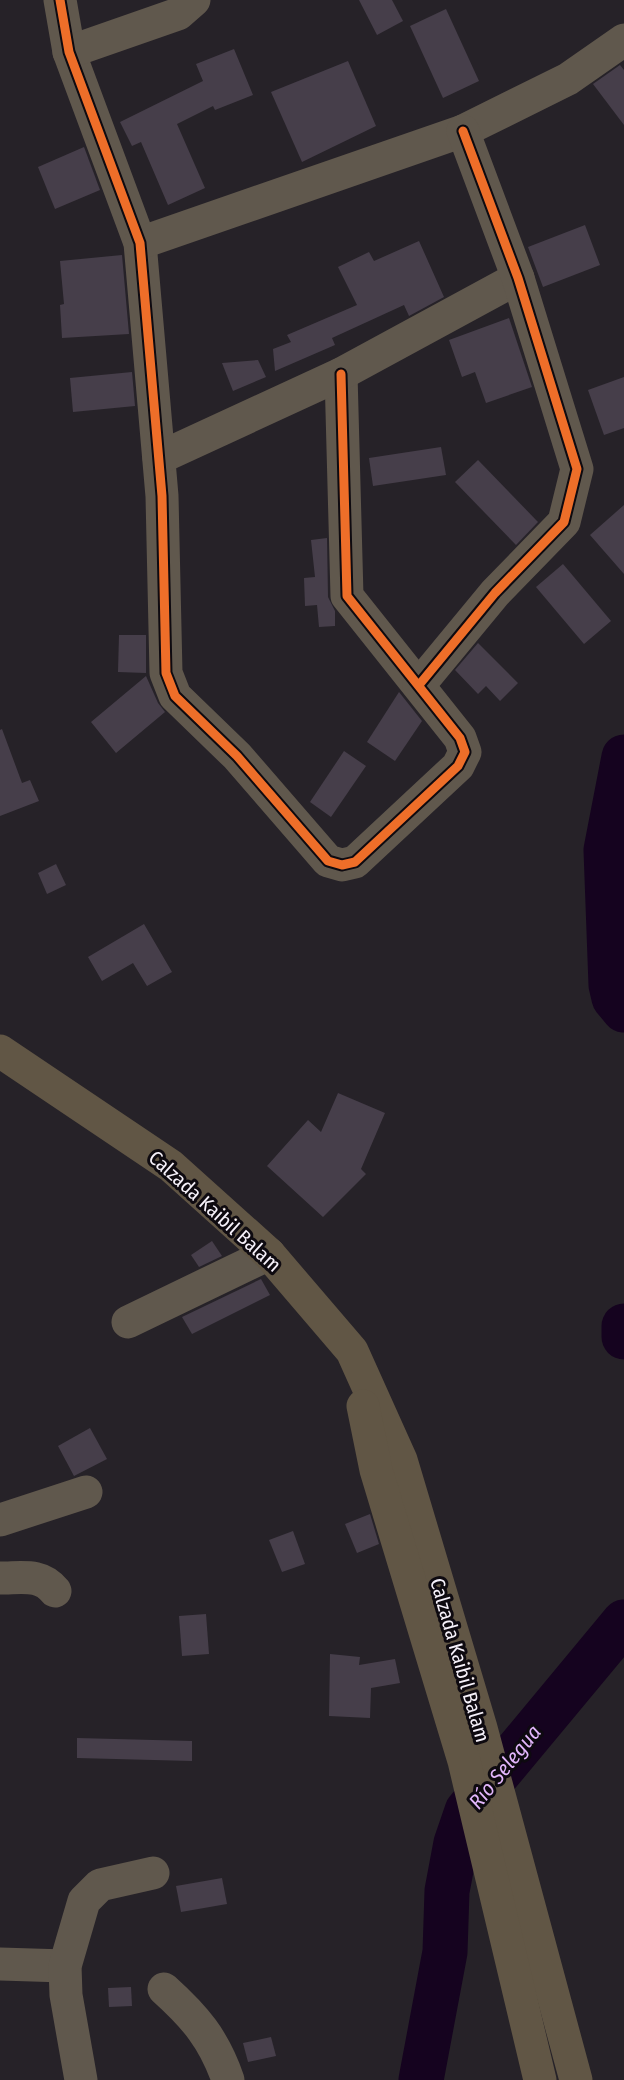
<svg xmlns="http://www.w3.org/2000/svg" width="624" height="2080" viewBox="0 0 624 2080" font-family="'Fira Sans Condensed',sans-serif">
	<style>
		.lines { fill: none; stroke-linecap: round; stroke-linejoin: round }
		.river { stroke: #15031f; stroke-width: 45 }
		.building { fill: #463e4a }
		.minor { stroke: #60584d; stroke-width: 33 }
		.major { stroke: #615645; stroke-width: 33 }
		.cycleway-casing { stroke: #0e0a10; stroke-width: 13 }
		.cycleway { stroke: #ee6e29; stroke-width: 9 }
		.labels { text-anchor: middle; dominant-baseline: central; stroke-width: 6; stroke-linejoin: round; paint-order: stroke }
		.street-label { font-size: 20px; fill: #f6f1fa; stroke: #0e0a10 }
		.water-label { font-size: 21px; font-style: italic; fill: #e2b6fb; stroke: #0e0a10 }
	</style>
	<rect width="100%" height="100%" fill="#262228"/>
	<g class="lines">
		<!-- river -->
		<g class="river">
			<path d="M 624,757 L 606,850 L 611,985 L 614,998 L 624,1010"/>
			<path d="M 624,1326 L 624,1337"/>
			<path d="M 421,2080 L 445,1952 L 447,1891 L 456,1843 L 467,1811 L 624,1622"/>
		</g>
	</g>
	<!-- building -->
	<g class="building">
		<path d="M 359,0 L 392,0 L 403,21 L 377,35 Z"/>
		<path d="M 446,9 L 479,81 L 443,98 L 410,26 Z"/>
		<path d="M 234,49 L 253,95 L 215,110 L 213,106 L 177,124 L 205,188 L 168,205 L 141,142 L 132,146 L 120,122 L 203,81 L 196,64 Z"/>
		<path d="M 348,61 L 376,126 L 302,162 L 271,92 Z"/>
		<path d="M 620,65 L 624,70 L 624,125 L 593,84 Z"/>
		<path d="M 84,147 L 100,190 L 55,209 L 38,167 Z"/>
		<path d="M 585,225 L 600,265 L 543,287 L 528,247 Z"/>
		<path d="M 419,241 L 444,297 L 409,316 L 404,305 L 332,338 L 335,345 L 275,371 L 273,349 L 291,342 L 287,335 L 357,305 L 338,267 L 369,252 L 374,261 Z"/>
		<path d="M 122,255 L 129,334 L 62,338 L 60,305 L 64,304 L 60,261 Z"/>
		<path d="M 509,318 L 532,387 L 486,403 L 475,372 L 462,377 L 449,340 Z"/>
		<path d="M 258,360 L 266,377 L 233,391 L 222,363 Z"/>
		<path d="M 132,372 L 135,406 L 73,412 L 70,378 Z"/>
		<path d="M 624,377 L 624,428 L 604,435 L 588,390 Z"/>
		<path d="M 441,447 L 446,475 L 373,486 L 369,458 Z"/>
		<path d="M 478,460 L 538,522 L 516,545 L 455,482 Z"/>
		<path d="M 624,505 L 624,574 L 590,535 Z"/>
		<path d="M 327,538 L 328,597 L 335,611 L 335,626 L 319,627 L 317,605 L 305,606 L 304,578 L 315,577 L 311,540 Z"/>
		<path d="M 563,564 L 611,621 L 584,644 L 536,587 Z"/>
		<path d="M 119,635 L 146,635 L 146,673 L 118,672 Z"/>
		<path d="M 478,643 L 518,683 L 500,701 L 486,686 L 478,694 L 455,670 Z"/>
		<path d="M 146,676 L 158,703 L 165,712 L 116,753 L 91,722 Z"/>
		<path d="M 399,692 L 422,721 L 395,761 L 367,742 Z"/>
		<path d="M 2,729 L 22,783 L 30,780 L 39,801 L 0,816 L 0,730 Z"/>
		<path d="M 344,751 L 366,766 L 331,817 L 310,802 Z"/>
		<path d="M 56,864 L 66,885 L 47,894 L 38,873 Z"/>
		<path d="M 144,924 L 172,972 L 147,986 L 133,963 L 102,981 L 88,957 Z"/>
		<path d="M 338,1093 L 385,1113 L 361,1169 L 366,1174 L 323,1217 L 267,1166 L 308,1120 L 321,1132 Z"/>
		<path d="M 212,1241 L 222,1256 L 199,1267 L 191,1255 Z"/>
		<path d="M 261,1279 L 270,1295 L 192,1334 L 182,1317 Z"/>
		<path d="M 90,1428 L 107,1459 L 74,1476 L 58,1446 Z"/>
		<path d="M 370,1514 L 379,1544 L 357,1553 L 345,1524 Z"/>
		<path d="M 293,1531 L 305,1564 L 282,1572 L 269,1540 Z"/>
		<path d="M 206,1614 L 209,1654 L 182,1656 L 179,1616 Z"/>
		<path d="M 330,1654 L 360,1657 L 359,1665 L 395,1659 L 400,1683 L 371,1688 L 370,1718 L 329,1716 Z"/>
		<path d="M 77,1738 L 192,1741 L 192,1761 L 77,1758 Z"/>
		<path d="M 222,1878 L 227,1904 L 181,1912 L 176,1886 Z"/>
		<path d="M 131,1987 L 132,2006 L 109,2007 L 108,1988 Z"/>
		<path d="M 271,2037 L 276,2056 L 248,2062 L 243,2043 Z"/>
	</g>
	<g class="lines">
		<!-- minor -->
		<g class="minor">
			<path d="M 60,0 L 69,52 L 140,243 L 162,496 L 166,673 L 175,696 L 237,756 L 328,861 L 342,865 L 355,862 L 458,766 L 465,752 L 460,738 L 347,596 L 341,374"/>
			<path d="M 69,52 L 178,14 L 194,0"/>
			<path d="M 140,243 L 463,131 L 568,79 L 624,40"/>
			<path d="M 159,458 L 341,374 L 518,278"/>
			<path d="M 419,685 L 495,593 L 564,522 L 577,469 L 518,278 L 463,131"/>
			<path d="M 128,1322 L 269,1254"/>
			<path d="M 0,1520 L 86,1492"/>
			<path d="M 0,1578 C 22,1578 41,1573 55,1591"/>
			<path d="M 0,1964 L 65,1966"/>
			<path d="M 164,1989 C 195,2017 214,2039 228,2080"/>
			<path d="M 81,2080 L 66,1995 L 65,1966 L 84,1901 L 100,1885 L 153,1873"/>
		</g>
		<!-- major -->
		<g class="major">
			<path d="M 0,1051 L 171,1166 L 269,1254 L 352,1351 L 401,1460 L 481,1728 L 576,2080"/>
			<path d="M 363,1406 L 376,1470 L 464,1761 L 540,2080"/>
		</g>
		<!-- cycleway casing -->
		<g class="cycleway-casing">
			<g id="cycleway">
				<path d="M 60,0 L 69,52 L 140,243 L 162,496 L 166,673 L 175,696 L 237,756 L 328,861 L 342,865 L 355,862 L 458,766 L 465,752 L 460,738 L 347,596 L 341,374"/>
				<path d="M 419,685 L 495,593 L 564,522 L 577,469 L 518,278 L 463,131"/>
			</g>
		</g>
		<!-- cycleway -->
		<use href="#cycleway" class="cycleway"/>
	</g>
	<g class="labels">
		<!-- street labels -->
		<g class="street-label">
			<text transform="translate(215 1211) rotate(42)">Calzada Kaibil Balam</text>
			<text transform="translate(460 1660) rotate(74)">Calzada Kaibil Balam</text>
		</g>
		<!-- water labels -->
		<g class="water-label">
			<text transform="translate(505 1767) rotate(-51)">Río Selegua</text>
		</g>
	</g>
</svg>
